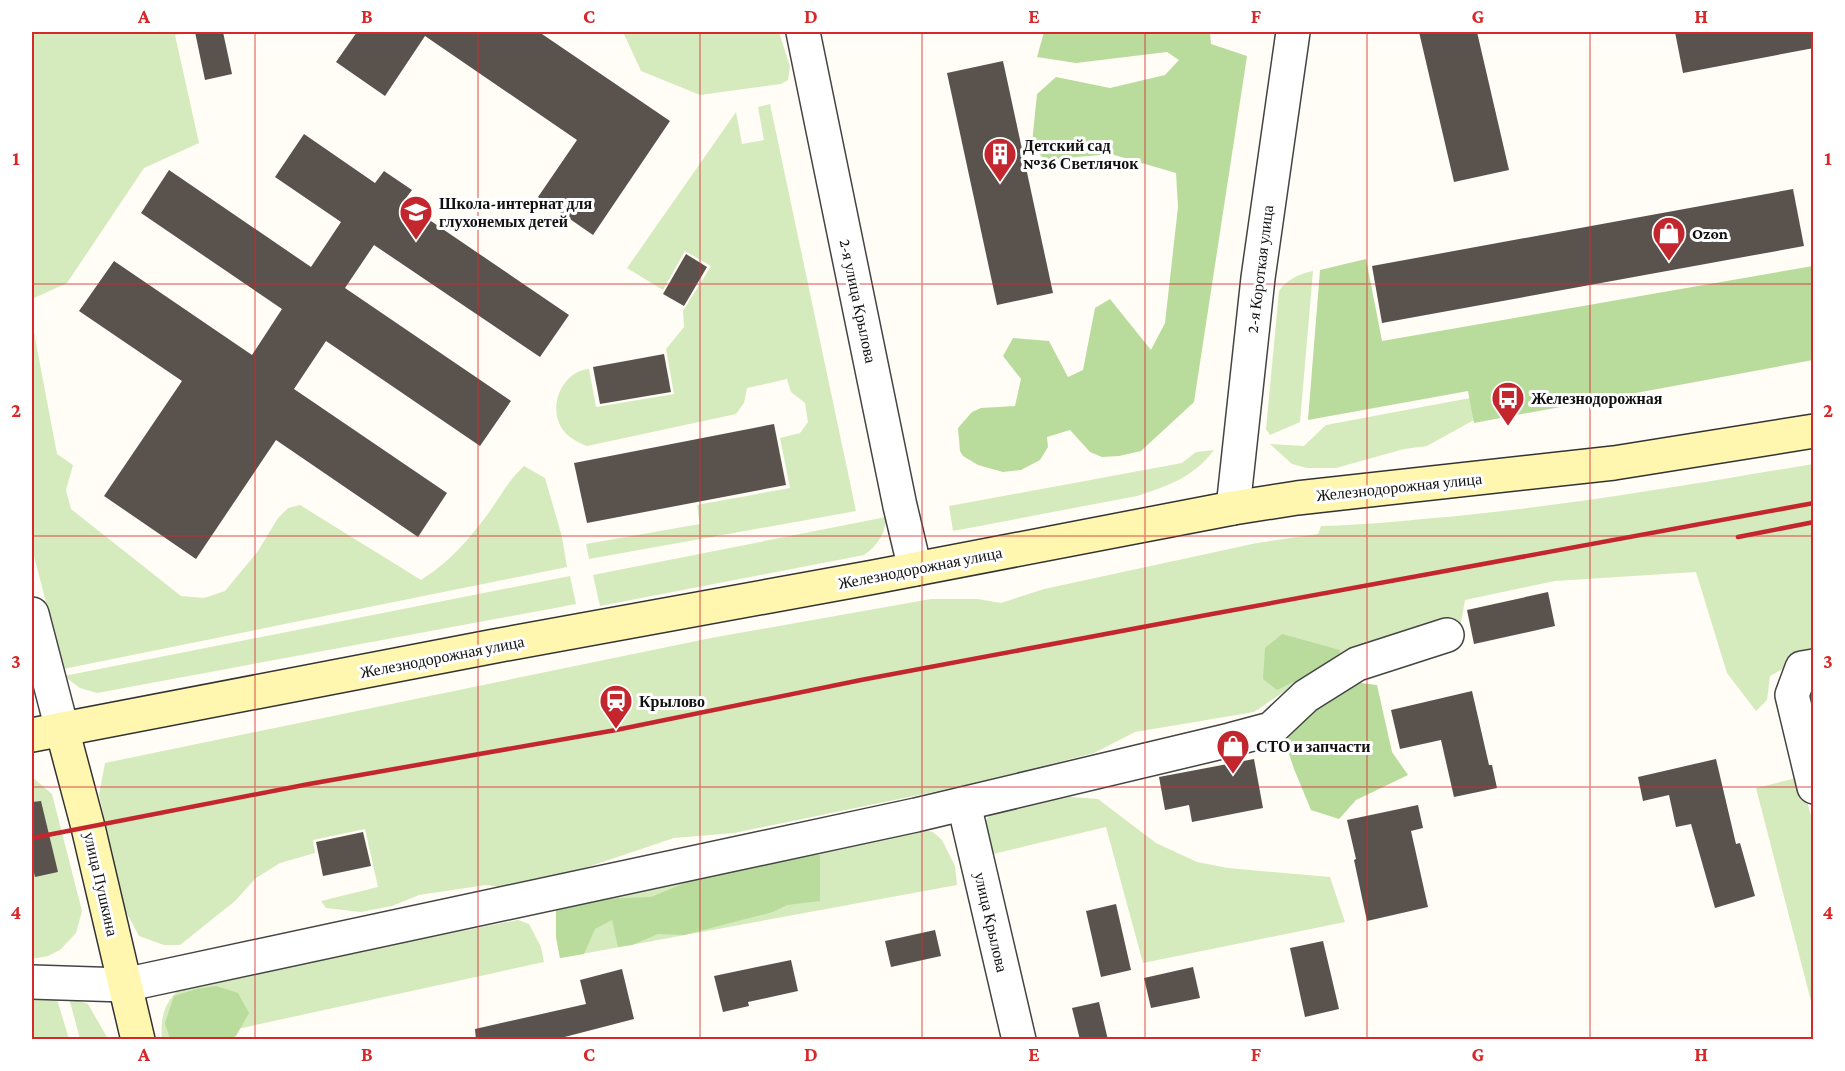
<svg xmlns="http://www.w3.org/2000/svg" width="1845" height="1071" viewBox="0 0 1845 1071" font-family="'Crimson Pro',serif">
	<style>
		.green { fill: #d5ebbd }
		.forest { fill: #b9dc9c }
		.building { fill: #5a524d }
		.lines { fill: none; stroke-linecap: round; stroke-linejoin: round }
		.minor-casing { stroke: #444; stroke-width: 36 }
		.tertiary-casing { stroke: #444; stroke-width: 36 }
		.secondary-casing { stroke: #333; stroke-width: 36 }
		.minor { stroke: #fff; stroke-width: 33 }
		.tertiary { stroke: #fff; stroke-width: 33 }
		.secondary { stroke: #fff6b0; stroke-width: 33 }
		.rail { stroke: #c4262e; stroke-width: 4.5 }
		.grid { fill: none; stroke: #d62828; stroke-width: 1.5; stroke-opacity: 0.55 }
		.labels { text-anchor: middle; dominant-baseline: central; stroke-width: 6; stroke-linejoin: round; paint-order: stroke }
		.poi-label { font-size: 16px; font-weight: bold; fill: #111; stroke: #fff; text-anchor: start }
		.street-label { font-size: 16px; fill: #111; stroke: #fff }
		.neatline { fill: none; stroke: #d62828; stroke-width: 2 }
		.grid-label { font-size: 20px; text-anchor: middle; font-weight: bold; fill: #d62828 }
	</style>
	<rect width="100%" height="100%" fill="#fffdf5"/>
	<!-- green -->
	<g class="green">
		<path d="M 32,32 L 199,32 L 175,35 L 199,143 L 144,168 L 67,283 L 32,299 Z"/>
		<path d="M 623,32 L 779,32 L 790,67 L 788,80 L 781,84 L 700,95 L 641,71 Z"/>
		<path d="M 770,104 L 856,511 L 589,559 L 586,544 L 700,524 L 697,505 L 790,488 L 780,438 L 800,433 L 808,422 L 805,403 L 791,392 L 787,379 L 747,388 L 744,403 L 736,414 L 587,446 C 577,442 567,437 561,427 C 548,405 563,371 589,369 L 596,407 L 674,394 L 666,349 L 684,327 L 683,311 L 711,266 L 685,251 L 663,290 L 627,268 L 736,112 L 742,144 L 764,140 L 758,107 Z"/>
		<path d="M 1313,271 L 1300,422 L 1270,435 L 1266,429 L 1279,291 C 1287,279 1299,274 1313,271 Z"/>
		<path d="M 32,322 L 57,454 L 73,465 L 66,490 L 71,509 L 181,596 L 204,598 L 225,591 L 258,551 L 278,518 L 288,508 L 300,505 L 421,580 C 449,562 467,542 487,515 C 501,496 506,483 524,466 L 545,478 L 562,537 L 567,567 L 63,669 L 32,548 Z"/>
		<path d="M 1470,398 L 1474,420 L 1427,446 L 1404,449 L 1336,468 L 1307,468 L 1292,464 L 1270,444 L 1304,446 L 1326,425 Z"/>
		<path d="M 1214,450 C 1194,477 1168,486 1137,496 L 953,531 L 949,506 L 1182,463 L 1196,452 Z"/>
		<path d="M 1813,464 L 1813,656 L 1803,658 L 1770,676 L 1767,700 L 1756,711 L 1727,673 L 1696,572 L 1555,581 L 1465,600 L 1460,628 L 1291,687 L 1254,712 L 1135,732 L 1094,753 L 972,784 L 734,833 L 674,838 L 534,885 L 514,889 L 486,885 L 419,895 L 392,906 L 361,912 L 326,908 L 321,901 L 378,887 L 365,829 L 313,840 L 315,853 L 280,863 L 256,878 L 235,901 L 180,945 L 164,945 L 139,936 L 125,910 L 99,795 L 105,763 L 711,638 L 931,599 L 978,599 L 1001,603 L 1044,589 L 1257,543 L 1318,534 L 1321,526 C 1366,525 1411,520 1457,516 C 1577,504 1695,484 1813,464 Z"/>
		<path d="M 886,517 C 886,533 877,546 864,555 L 600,606 L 593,575 Z"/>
		<path d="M 570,576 L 576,604 L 97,693 L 80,688 L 64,676 Z"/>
		<path d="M 32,777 L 52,794 L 82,911 L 76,933 L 60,950 L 48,956 L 32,959 Z"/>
		<path d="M 1801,777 L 1813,824 L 1813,1009 L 1756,788 Z"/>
		<path d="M 1045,795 L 1098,799 L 1156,843 L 1197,862 L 1228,868 L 1330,877 L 1345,922 L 1143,963 L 1106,827 L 985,856 L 982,828 L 992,810 Z"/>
		<path d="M 911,827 L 933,832 L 942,840 L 955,866 L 957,885 L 560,958 L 556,937 L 556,910 L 573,900 Z"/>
		<path d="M 518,920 L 529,924 L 541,947 L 544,962 L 196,1038 L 196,1039 L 162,1039 C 160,1016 165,1001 183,986 Z"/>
		<path d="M 32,996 L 56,996 L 69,1039 L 32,1040 Z"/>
		<path d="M 69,998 L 88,1004 L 108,1039 L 80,1039 Z"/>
	</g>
	<!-- forest -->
	<g class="forest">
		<path d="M 1044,32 L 1210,32 L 1211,44 L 1247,56 L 1194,402 L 1141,451 L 1119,456 L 1102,457 L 1090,452 L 1070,430 L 1047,437 L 1048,447 L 1040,460 L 1021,470 L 1003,472 L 978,465 L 963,456 L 960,451 L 958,428 L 972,412 L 981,408 L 1015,406 L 1021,379 L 1003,356 L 1013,338 L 1049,341 L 1068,377 L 1083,370 L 1095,308 L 1110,299 L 1151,350 L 1165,323 L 1178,207 L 1176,173 L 1111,154 L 1044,160 L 1032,143 L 1037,94 L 1056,77 L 1110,88 L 1165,75 L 1179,60 L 1167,52 L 1076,63 L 1037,57 Z"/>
		<path d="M 1366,259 L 1382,341 L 1813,266 L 1813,360 L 1474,423 L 1468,391 L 1308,420 L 1320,270 Z"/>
		<path d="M 1282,634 L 1340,650 L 1339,660 L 1277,690 L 1263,679 L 1265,648 Z"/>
		<path d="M 1354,682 L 1377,685 L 1392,752 L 1408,775 L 1356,800 L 1339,819 L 1311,810 L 1294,769 L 1282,732 Z"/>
		<path d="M 793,855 L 820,855 L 820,901 L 787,905 L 773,912 L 684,935 L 658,934 L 632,945 L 618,947 L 612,920 L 595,929 L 584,954 L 560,958 L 556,937 L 556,910 L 573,900 L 651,897 L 709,873 Z"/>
		<path d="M 216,986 L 238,993 L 249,1013 L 236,1036 L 228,1040 L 170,1039 L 165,1023 L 174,996 L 196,989 Z"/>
	</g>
	<!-- building -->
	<g class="building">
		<path d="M 195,32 L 223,32 L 232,74 L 205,80 Z"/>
		<path d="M 357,32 L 539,32 L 670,121 L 593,235 L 538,197 L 577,140 L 425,36 L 385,96 L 336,62 Z"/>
		<path d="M 1419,32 L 1477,32 L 1509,170 L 1454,182 Z"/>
		<path d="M 1675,32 L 1814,32 L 1814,48 L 1683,73 Z"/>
		<path d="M 1003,61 L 1053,293 L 997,305 L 947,73 Z"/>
		<path d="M 304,134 L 375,183 L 384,171 L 412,190 L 403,202 L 569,315 L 540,357 L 374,245 L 345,288 L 511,401 L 480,446 L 326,341 L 294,389 L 447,493 L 418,537 L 276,440 L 196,559 L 104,496 L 182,381 L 79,311 L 114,261 L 252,355 L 282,309 L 141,213 L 169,170 L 311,267 L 341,222 L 275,177 Z"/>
		<path d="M 1793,189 L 1804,246 L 1382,323 L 1372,266 Z"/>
		<path d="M 686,254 L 707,267 L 684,306 L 663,294 Z"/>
		<path d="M 664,354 L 671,392 L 600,404 L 593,367 Z"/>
		<path d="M 774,424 L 786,485 L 587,523 L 574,463 Z"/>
		<path d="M 1548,592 L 1555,626 L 1474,644 L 1467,610 Z"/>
		<path d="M 1472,691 L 1489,765 L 1492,765 L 1497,788 L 1454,797 L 1441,740 L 1400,749 L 1391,710 Z"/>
		<path d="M 1254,759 L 1263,808 L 1192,822 L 1189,805 L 1165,810 L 1159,777 Z"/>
		<path d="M 1716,759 L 1736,844 L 1740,843 L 1755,896 L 1715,908 L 1691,824 L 1676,827 L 1669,795 L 1643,801 L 1638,777 Z"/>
		<path d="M 41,801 L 58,872 L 35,877 L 32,864 L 32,802 Z"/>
		<path d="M 1418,805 L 1423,828 L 1411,831 L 1428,907 L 1367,921 L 1354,860 L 1356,859 L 1347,820 Z"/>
		<path d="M 363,832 L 371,866 L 323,876 L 316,842 Z"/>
		<path d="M 1116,904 L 1131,970 L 1101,977 L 1086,911 Z"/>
		<path d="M 935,930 L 941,956 L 891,967 L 885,941 Z"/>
		<path d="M 1323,941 L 1339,1009 L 1305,1017 L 1290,948 Z"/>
		<path d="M 791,960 L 798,991 L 748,1002 L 749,1006 L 723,1012 L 714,976 Z"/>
		<path d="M 1193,967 L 1200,998 L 1151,1008 L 1144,978 Z"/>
		<path d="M 622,969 L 634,1019 L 553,1040 L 476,1040 L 475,1029 L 586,1004 L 580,980 Z"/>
		<path d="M 1099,1002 L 1108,1040 L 1080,1040 L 1072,1008 Z"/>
	</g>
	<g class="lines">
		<!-- minor casing -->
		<g class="minor-casing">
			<g id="minor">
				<path d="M 803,32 L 900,506 L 915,569"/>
				<path d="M 32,614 L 62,729"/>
				<path d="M 1814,666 L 1802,668 L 1792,695 L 1814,787"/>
				<path d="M 964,804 L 1019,1040"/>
				<path d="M 32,982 L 124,985 L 916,815 L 1230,740 L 1271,729 L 1306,696 L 1357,664 L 1447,635"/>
			</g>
		</g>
		<!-- tertiary casing -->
		<g class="tertiary-casing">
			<path id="tertiary" d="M 1233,508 L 1258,278 L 1293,32"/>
		</g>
		<!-- secondary casing -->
		<g class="secondary-casing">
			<g id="secondary">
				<path d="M 62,729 L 88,827 L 138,1040"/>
				<path d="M 32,735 L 495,646 L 874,577 L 1233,508 L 1297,498 L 1614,463 L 1814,431"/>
			</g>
		</g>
		<!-- minor -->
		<use href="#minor" class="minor"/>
		<!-- tertiary -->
		<use href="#tertiary" class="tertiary"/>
		<!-- secondary -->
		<use href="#secondary" class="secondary"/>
		<!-- rail -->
		<g class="rail">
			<path d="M 1738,537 L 1814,522"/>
			<path d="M 32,838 L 309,784 L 616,730 L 861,680 L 1212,614 L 1814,503"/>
		</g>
	</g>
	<!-- grid -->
	<path class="grid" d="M 255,32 L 255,1040M 478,32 L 478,1040M 700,32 L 700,1040M 922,32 L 922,1040M 1145,32 L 1145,1040M 1367,32 L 1367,1040M 1590,32 L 1590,1040M 32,284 L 1814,284M 32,536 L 1814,536M 32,787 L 1814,787"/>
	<!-- icons -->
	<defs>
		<g id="building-pin" transform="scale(1.725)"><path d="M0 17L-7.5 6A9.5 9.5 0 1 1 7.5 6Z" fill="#c4262e" stroke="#fff"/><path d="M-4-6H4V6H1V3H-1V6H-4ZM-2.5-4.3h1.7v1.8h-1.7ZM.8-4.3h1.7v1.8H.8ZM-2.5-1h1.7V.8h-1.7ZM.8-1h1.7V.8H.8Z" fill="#fff"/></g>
		<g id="school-pin" transform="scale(1.725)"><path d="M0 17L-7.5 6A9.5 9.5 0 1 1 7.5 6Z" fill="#c4262e" stroke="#fff"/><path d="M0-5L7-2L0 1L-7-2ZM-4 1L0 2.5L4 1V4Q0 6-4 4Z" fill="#fff"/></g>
		<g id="shop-pin" transform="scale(1.725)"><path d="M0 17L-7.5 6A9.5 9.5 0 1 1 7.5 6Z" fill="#c4262e" stroke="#fff"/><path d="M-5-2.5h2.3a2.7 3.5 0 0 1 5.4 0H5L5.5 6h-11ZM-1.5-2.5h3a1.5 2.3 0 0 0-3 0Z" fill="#fff"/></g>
		<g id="bus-pin" transform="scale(1.725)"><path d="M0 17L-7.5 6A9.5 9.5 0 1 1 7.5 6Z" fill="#c4262e" stroke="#fff"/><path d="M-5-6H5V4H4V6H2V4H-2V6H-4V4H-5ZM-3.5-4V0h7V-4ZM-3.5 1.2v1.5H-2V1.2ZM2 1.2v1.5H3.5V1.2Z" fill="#fff"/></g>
		<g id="station-pin" transform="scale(1.725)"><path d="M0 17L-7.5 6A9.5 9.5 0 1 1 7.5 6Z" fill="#c4262e" stroke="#fff"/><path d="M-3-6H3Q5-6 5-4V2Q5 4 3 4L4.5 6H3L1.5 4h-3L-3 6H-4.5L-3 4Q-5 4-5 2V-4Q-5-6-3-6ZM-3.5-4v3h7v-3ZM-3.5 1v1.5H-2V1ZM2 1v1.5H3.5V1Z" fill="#fff"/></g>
	</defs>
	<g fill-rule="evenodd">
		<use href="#building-pin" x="1000" y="154"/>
		<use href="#school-pin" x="416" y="212"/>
		<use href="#shop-pin" x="1669" y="233"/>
		<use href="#bus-pin" x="1508" y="398"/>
		<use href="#station-pin" x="616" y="701"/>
		<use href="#shop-pin" x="1233" y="746"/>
	</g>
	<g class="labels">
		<!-- poi labels -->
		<g class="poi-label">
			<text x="1023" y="145">Детский сад<tspan x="1023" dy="18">№36 Светлячок</tspan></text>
			<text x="439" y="203">Школа-интернат для<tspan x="439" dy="18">глухонемых детей</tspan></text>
			<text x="1692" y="233">Ozon</text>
			<text x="1531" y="398">Железнодорожная</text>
			<text x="639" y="701">Крылово</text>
			<text x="1256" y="746">СТО и запчасти</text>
		</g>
		<!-- street labels -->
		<g class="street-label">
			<text transform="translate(1260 269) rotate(-83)">2-я Короткая улица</text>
			<text transform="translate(858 301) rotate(78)">2-я улица Крылова</text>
			<text transform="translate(1399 487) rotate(-6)">Железнодорожная улица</text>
			<text transform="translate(920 568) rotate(-11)">Железнодорожная улица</text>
			<text transform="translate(442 657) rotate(-11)">Железнодорожная улица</text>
			<text transform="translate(101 884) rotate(77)">улица Пушкина</text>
			<text transform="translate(991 922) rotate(77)">улица Крылова</text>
		</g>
	</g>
	<!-- border -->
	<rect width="1845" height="1071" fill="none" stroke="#ffffff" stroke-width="66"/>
	<rect x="33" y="33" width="1779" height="1005" class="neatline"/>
	<g class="grid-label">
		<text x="144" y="23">A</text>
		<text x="367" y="23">B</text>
		<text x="589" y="23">C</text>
		<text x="811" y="23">D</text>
		<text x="1034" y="23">E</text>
		<text x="1256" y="23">F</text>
		<text x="1478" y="23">G</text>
		<text x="1701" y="23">H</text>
		<text x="16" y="165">1</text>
		<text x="1828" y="165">1</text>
		<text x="16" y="417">2</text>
		<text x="1828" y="417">2</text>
		<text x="16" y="668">3</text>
		<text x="1828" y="668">3</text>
		<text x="16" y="919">4</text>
		<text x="1828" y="919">4</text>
		<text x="144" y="1061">A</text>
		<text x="367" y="1061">B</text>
		<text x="589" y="1061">C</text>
		<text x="811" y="1061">D</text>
		<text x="1034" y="1061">E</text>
		<text x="1256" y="1061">F</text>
		<text x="1478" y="1061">G</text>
		<text x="1701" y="1061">H</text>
	</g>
</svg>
